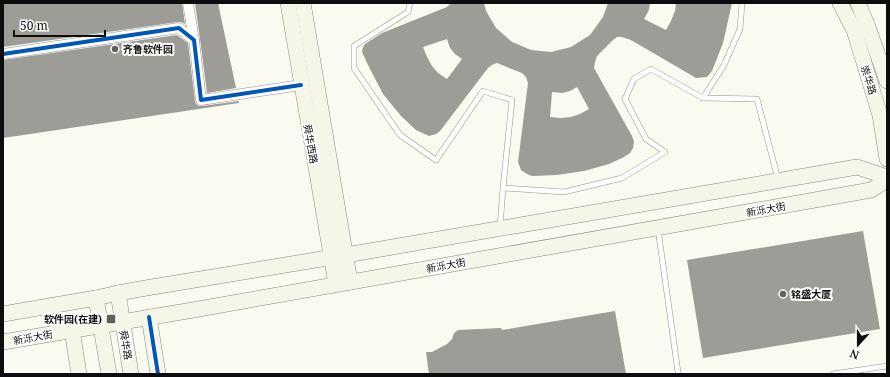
<svg xmlns="http://www.w3.org/2000/svg" width="890" height="377" viewBox="0 0 890 377" font-family="'Noto Serif','Noto Sans SC',serif">
	<style>
		.building { fill: #9e9c96; fill-rule: evenodd }
		.lines { fill: none; stroke-linecap: round; stroke-linejoin: round }
		.lane-casing { stroke: #94948f; stroke-width: 6 }
		.street-casing { stroke: #94948f; stroke-width: 11 }
		.secondary-casing { stroke: #8b8a86; stroke-width: 16 }
		.lane { stroke: #fefefd; stroke-width: 5 }
		.street { stroke: #fefefd; stroke-width: 10 }
		.secondary { stroke: #f5f5e8; stroke-width: 15 }
		.cycleway-casing { stroke: #fff; stroke-width: 6 }
		.cycleway { stroke: #0057b8; stroke-width: 4 }
		.poi-dot { fill: #60605c; stroke: #fff; stroke-width: 1.5 }
		.labels { text-anchor: middle; dominant-baseline: central; stroke-width: 4; stroke-linejoin: round; paint-order: stroke }
		.poi-label { font-size: 10px; font-weight: bold; fill: #0d0d0d; stroke: #fff; text-anchor: start }
		.street-label { font-size: 10px; fill: #0d0d0d; stroke: #fff }
	</style>
	<rect width="100%" height="100%" fill="#fbfaf0"/>
	<!-- building -->
	<g class="building">
		<path d="M 3,3 L 182,3 L 185,24 L 181,22 L 178,22 L 3,47 Z"/>
		<path d="M 195,3 L 218,3 L 236,88 L 207,93 L 200,39 Z"/>
		<path d="M 451,3 L 484,3 L 486,11 L 496,28 L 512,42 L 531,50 L 551,52 L 571,47 L 590,35 L 603,17 L 608,3 L 650,3 L 649,10 L 644,19 L 666,30 L 671,21 L 675,11 L 676,3 L 732,3 L 723,43 L 712,71 L 707,77 L 696,78 L 631,40 L 622,37 L 617,37 L 613,40 L 597,56 L 595,62 L 594,68 L 632,136 L 634,142 L 633,148 L 630,153 L 624,157 L 609,164 L 584,171 L 557,175 L 532,176 L 527,174 L 521,170 L 518,162 L 528,83 L 526,77 L 522,73 L 497,63 L 492,65 L 488,68 L 440,131 L 436,134 L 429,136 L 416,130 L 401,116 L 383,94 L 368,65 L 362,52 L 363,47 L 365,44 L 382,33 L 447,7 ZM 447,39 L 450,48 L 455,54 L 462,59 L 447,79 L 438,73 L 432,66 L 427,57 L 423,47 ZM 577,87 L 589,109 L 580,114 L 571,117 L 561,118 L 550,117 L 552,92 L 562,93 L 570,91 Z"/>
		<path d="M 177,35 L 188,43 L 195,101 L 196,104 L 199,106 L 202,106 L 239,101 L 239,103 L 3,138 L 3,60 Z"/>
		<path d="M 863,231 L 880,329 L 703,358 L 687,260 Z"/>
		<path d="M 615,311 L 626,374 L 429,374 L 426,352 L 432,352 L 447,344 L 452,339 L 454,333 L 458,330 L 501,328 L 502,330 Z"/>
	</g>
	<g class="lines">
		<!-- lane casing -->
		<g class="lane-casing">
			<g id="lane">
				<path d="M 410,3 L 408,12 L 354,46 L 354,68 L 400,135 L 436,160 L 483,91 L 512,100 L 503,188 L 564,192 L 622,178 L 665,152 L 646,139 L 625,99 L 634,79 L 651,69 L 703,98 L 724,65 L 740,29 L 742,3"/>
				<path d="M 703,98 L 757,99 L 778,179"/>
				<path d="M 500,227 L 503,188"/>
				<path d="M 658,229 L 678,372 L 679,374"/>
				<path d="M 833,374 L 887,366"/>
			</g>
		</g>
		<!-- street casing -->
		<g class="street-casing">
			<g id="street">
				<path d="M 188,3 L 194,40"/>
				<path d="M 3,54 L 179,28 L 194,40 L 201,100 L 301,85"/>
			</g>
		</g>
		<!-- secondary casing -->
		<g class="secondary-casing">
			<g id="secondary">
				<path d="M 288,3 L 336,284"/>
				<path d="M 303,3 L 350,282"/>
				<path d="M 840,3 L 854,30 L 880,115 L 887,159"/>
				<path d="M 858,3 L 868,27 L 887,81"/>
				<path d="M 118,293 L 131,374"/>
				<path d="M 96,298 L 109,374"/>
				<path d="M 3,314 L 96,298 L 118,293 L 146,288 L 346,255 L 857,167 L 887,177"/>
				<path d="M 149,317 L 158,374"/>
				<path d="M 72,330 L 79,374"/>
				<path d="M 3,342 L 193,310 L 871,190 L 887,180"/>
			</g>
		</g>
		<!-- lane -->
		<use href="#lane" class="lane"/>
		<!-- street -->
		<use href="#street" class="street"/>
		<!-- secondary -->
		<use href="#secondary" class="secondary"/>
		<!-- cycleway casing -->
		<g class="cycleway-casing">
			<g id="cycleway">
				<path d="M 3,54 L 179,28 L 194,40 L 201,100 L 301,85"/>
				<path d="M 149,317 L 158,374"/>
			</g>
		</g>
		<!-- cycleway -->
		<use href="#cycleway" class="cycleway"/>
	</g>
	<!-- markers -->
	<g class="poi-dot">
		<circle cx="115" cy="49" r="4"/>
		<circle cx="783" cy="294" r="4"/>
		<rect x="106" y="314" width="10" height="10" rx="2"/>
	</g>
	<g class="labels">
		<!-- poi labels -->
		<g class="poi-label">
			<text x="123" y="49">齐鲁软件园</text>
			<text x="791" y="294">铭盛大厦</text>
			<text x="102" y="319" text-anchor="end">软件园(在建)</text>
		</g>
		<!-- street labels -->
		<g class="street-label">
			<text transform="translate(869 80) rotate(73)">崇华路</text>
			<text transform="translate(311 144) rotate(80)">舜华西路</text>
			<text transform="translate(766 209) rotate(-10)">新泺大街</text>
			<text transform="translate(446 265) rotate(-10)">新泺大街</text>
			<text transform="translate(33 337) rotate(-10)">新泺大街</text>
			<text transform="translate(126 345) rotate(80)">舜华路</text>
		</g>
	</g>
	<!-- border -->
	<rect width="890" height="377" fill="none" stroke="#0d0d0d" stroke-width="8"/>
	<!-- north arrow -->
	<g transform="translate(858 345) rotate(201)" stroke="#ffffff" stroke-width="3" paint-order="stroke">
	<path d="M0-3L7 15L0 10L-7 15Z" fill="#0d0d0d"/>
	<text y="-6" font-size="11" font-weight="bold" text-anchor="middle" fill="#0d0d0d">N</text>
	</g>
	<!-- scale -->
	<path d="M14 30v6h91v-6" fill="none" stroke="#0d0d0d" stroke-width="2"/>
	<text x="20" y="30" font-size="12" fill="#0d0d0d" stroke="#ffffff" stroke-width="3" paint-order="stroke">50 m</text>
</svg>
